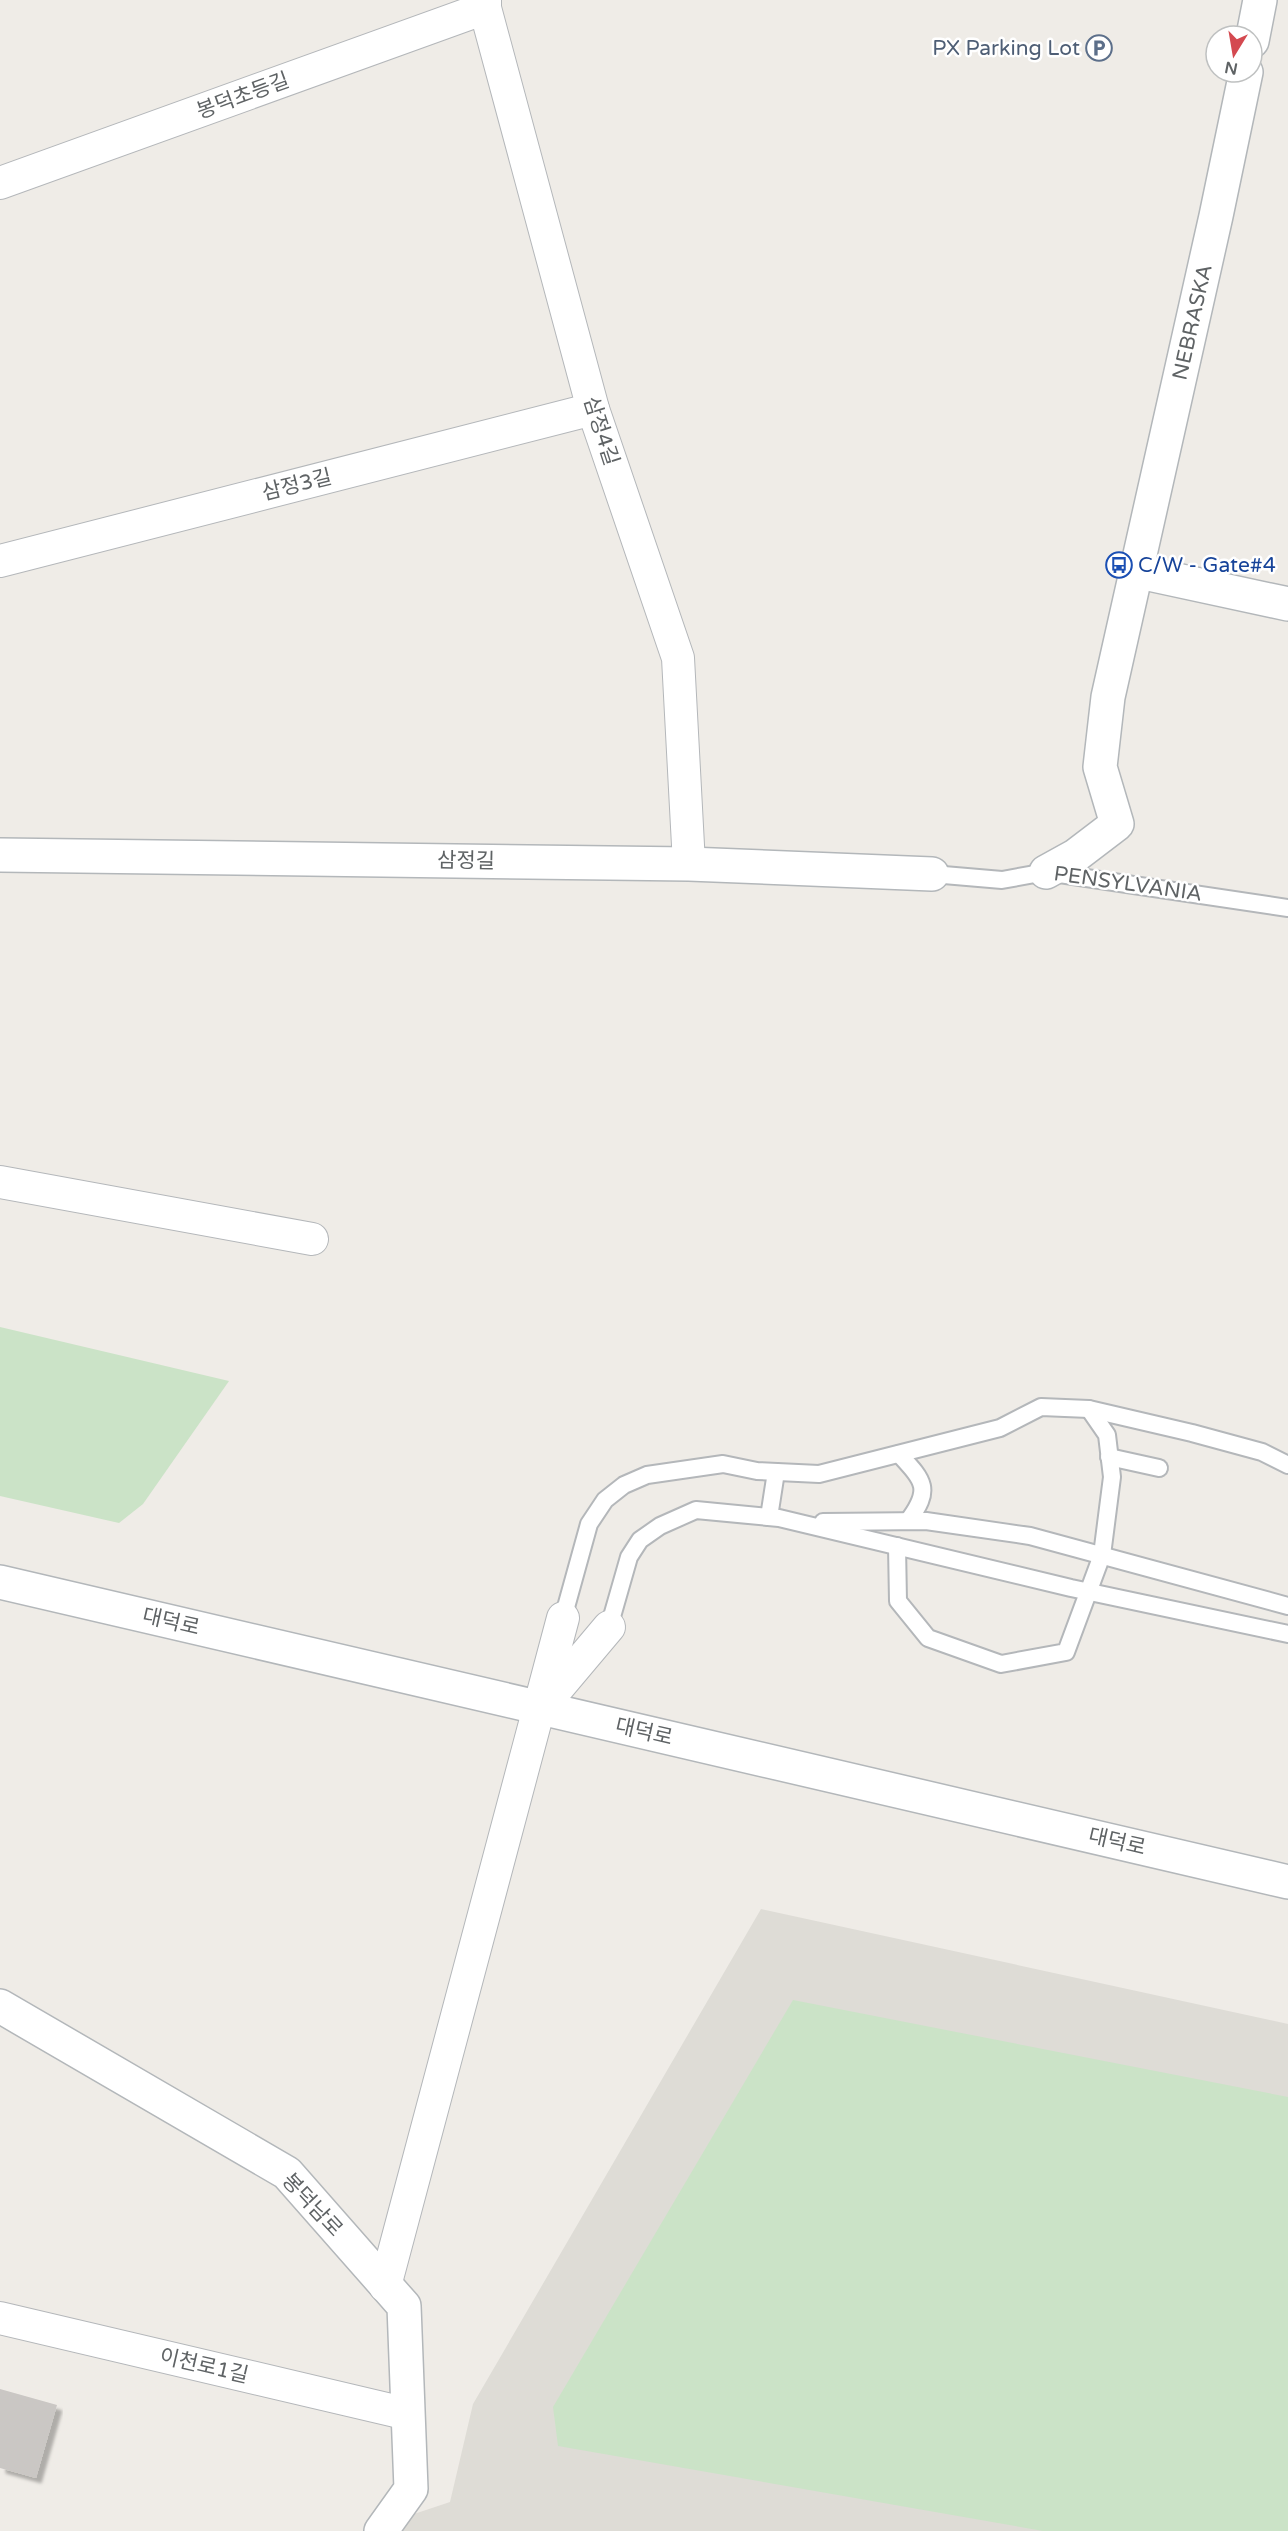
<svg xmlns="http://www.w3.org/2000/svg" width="1288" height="2531" viewBox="0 0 1288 2531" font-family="'Varela Round','Noto Sans KR',sans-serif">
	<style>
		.education { fill: #dedcd6 }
		.green { fill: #cbe3c7 }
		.building { fill: #cac7c4; filter: url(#shadow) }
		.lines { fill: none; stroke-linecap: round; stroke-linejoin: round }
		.lane-casing { stroke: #b4b7ba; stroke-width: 20 }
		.street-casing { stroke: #b4b7ba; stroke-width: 34 }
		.secondary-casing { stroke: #b3b7ba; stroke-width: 36 }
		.lane { stroke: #fff; stroke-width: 16 }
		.street { stroke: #fff; stroke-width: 32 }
		.secondary { stroke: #fff; stroke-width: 33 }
		.labels { text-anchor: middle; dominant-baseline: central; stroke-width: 5; stroke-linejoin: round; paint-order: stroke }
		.service-label { font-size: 21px; fill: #4e5e75; stroke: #fff; text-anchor: end }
		.street-label { font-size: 21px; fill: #5f6365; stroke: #fff }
		.transit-label { font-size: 21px; fill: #164399; stroke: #fff; text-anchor: start }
	</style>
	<defs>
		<filter id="shadow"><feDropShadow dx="5.5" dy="5.5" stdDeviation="1.5" flood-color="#0004"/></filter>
	</defs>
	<rect width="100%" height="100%" fill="#efece7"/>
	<!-- education -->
	<path class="education" d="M 761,1909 L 1288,2024 L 1288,2531 L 400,2531 L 411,2515 L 450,2502 L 473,2404 Z"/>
	<!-- green -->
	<g class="green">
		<path d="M 0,1327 L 229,1381 L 143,1504 L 119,1523 L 0,1496 Z"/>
		<path d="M 793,2000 L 1288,2097 L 1288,2531 L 1043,2531 L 558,2446 L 553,2407 Z"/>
	</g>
	<!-- building -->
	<path class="building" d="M 0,2389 L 57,2405 L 36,2478 L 0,2468 Z"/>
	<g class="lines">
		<!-- lane casing -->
		<g class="lane-casing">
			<g id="lane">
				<path d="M 932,874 L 1002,880 L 1046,872 L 1288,908"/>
				<path d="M 899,1454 C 924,1481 932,1489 908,1521"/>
				<path d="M 1109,1457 L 1159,1468"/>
				<path d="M 769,1517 L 776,1472"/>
				<path d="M 823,1522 L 926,1521 L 1030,1536 L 1288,1606"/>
				<path d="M 897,1546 L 898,1601 L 928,1638 L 1001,1664 L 1066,1652 L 1102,1555 L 1112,1477 L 1107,1435 L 1089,1409"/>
				<path d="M 563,1618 L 589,1524 L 605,1500 L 624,1485 L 647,1475 L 723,1464 L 757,1471 L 819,1474 L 1000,1428 L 1041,1407 L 1089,1409 L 1192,1433 L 1262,1452 L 1288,1465"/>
				<path d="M 609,1627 L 629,1557 L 640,1540 L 660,1526 L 696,1510 L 779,1518 L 1071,1588 L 1288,1634"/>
			</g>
		</g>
		<!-- street casing -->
		<g class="street-casing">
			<g id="street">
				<path d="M 485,0 L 485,8 L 593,409 L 678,658 L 689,864"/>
				<path d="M 0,183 L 485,8"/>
				<path d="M 0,561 L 593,409"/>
				<path d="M 0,1182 L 312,1239"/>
				<path d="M 545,1703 L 609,1627"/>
				<path d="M 385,2286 L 563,1618"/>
				<path d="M 0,2318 L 408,2414"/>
			</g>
		</g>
		<!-- secondary casing -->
		<g class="secondary-casing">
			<g id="secondary">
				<path d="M 1252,41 L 1260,0"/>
				<path d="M 1135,571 L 1288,604"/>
				<path d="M 0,855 L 689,864 L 932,874"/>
				<path id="s1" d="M 1046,872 L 1075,856 L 1117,824 L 1100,767 L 1108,697 L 1216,216 L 1246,72"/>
				<path d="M 0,1582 L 1288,1882"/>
				<path d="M 0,2006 L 287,2173 L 404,2306 L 411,2489 L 381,2531"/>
			</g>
		</g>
		<!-- lane -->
		<use href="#lane" class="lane"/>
		<!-- street -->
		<use href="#street" class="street"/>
		<!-- secondary -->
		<use href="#secondary" class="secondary"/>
	</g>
	<!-- icons -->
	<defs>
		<g id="parking-ring" transform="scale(1.35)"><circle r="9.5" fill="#fff" stroke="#5c6f8a" stroke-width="1.5"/><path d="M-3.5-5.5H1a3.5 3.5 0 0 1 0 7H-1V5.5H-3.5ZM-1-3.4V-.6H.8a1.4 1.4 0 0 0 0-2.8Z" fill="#5c6f8a"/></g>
		<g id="bus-ring" transform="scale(1.35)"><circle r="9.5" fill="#fff" stroke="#1a4fb4" stroke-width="1.5"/><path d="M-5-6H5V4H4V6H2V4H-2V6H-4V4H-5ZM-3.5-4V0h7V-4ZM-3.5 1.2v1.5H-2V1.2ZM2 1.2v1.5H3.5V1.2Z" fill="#1a4fb4"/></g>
	</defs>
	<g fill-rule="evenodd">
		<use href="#parking-ring" x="1099" y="48"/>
		<use href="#bus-ring" x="1119" y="565"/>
	</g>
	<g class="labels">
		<!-- service labels -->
		<g class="service-label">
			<text x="1080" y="48">PX Parking Lot</text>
		</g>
		<!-- street labels -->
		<g class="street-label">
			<text transform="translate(243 96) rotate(-20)">봉덕초등길</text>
			<text stroke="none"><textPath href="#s1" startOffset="600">NEBRASKA</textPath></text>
			<text transform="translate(601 431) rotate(72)">삼정4길</text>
			<text transform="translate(297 485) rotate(-14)">삼정3길</text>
			<text transform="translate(466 861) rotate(1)">삼정길</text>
			<text transform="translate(1128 884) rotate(8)">PENSYLVANIA</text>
			<text transform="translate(171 1622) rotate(13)">대덕로</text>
			<text transform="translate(644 1732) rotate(13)">대덕로</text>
			<text transform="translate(1117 1842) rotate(13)">대덕로</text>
			<text transform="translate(312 2205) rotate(47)">봉덕남로</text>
			<text transform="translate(204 2366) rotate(13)">이천로1길</text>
		</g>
		<!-- transit labels -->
		<g class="transit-label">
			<text x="1138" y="565">C/W - Gate#4</text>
		</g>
	</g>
	<!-- north arrow -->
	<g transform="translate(1234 54) rotate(191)"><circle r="28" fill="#ffffff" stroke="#bfc1c1" stroke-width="1.5"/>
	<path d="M0-4.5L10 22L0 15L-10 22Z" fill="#d44950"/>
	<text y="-9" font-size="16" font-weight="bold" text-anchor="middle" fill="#5f6365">N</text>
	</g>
</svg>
